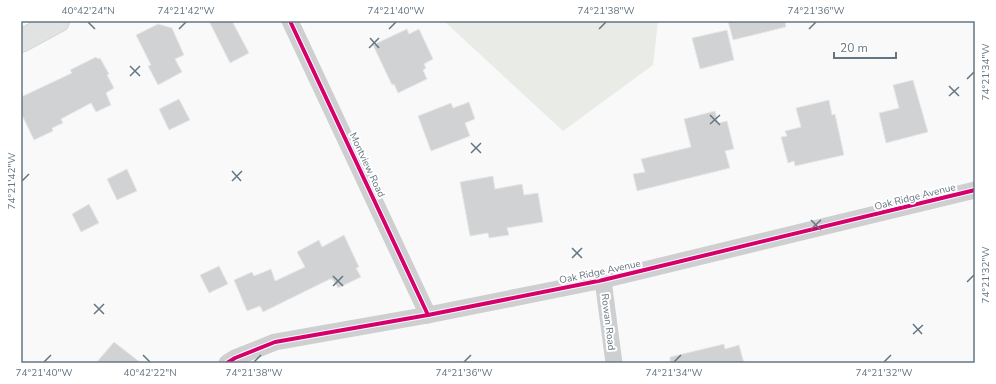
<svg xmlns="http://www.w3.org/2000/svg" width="996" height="384" viewBox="0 0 996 384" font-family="'Nunito Sans',sans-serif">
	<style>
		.green { fill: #e8ebe6 }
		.building { fill: #d0d2d3; stroke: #e8e8e8 }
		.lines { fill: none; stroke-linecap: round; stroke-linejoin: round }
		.secondary-casing { stroke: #d5d6d7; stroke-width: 24 }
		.minor { stroke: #cecfd0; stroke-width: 17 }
		.secondary { stroke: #e1e2e2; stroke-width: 22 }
		.cycleway-casing { stroke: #fff; stroke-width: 6 }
		.cycleway { stroke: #d6006c; stroke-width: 4 }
		.ticks { fill: none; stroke: #657683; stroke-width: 1.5 }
		.labels { text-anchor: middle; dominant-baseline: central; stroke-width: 4; stroke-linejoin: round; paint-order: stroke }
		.street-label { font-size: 10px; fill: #657683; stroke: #fff }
		.neatline { fill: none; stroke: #657683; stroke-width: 1.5 }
		.ticks-label { font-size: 10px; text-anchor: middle; fill: #657683 }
	</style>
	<rect width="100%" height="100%" fill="#f9f9f9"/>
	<!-- green -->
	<path class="green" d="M 444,21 L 658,21 L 653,65 L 563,131 Z"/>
	<!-- building -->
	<g class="building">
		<path d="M 209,21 L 232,21 L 249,53 L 230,63 Z"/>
		<path d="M 728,21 L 785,21 L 786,27 L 733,40 Z"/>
		<path d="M 158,24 L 172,28 L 184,55 L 175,59 L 182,72 L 158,85 L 148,66 L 151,65 L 136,35 Z"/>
		<path d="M 407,29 L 409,34 L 419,29 L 433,59 L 424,64 L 426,68 L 423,70 L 427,79 L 398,93 L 394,84 L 392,85 L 373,45 Z"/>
		<path d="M 727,30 L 734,60 L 700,69 L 692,38 Z"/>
		<path d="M 96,57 L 98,59 L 100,58 L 109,74 L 107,75 L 114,88 L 106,93 L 111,105 L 96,112 L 91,103 L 61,119 L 63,123 L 52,128 L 53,131 L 34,140 L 21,113 L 21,97 L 72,73 L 70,70 Z"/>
		<path d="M 913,80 L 928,132 L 886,143 L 879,113 L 899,108 L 893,85 Z"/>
		<path d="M 179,99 L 190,120 L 169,130 L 159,109 Z"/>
		<path d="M 829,100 L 832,115 L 835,114 L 844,155 L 795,166 L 794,161 L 788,163 L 781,137 L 787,136 L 785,131 L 801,127 L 796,108 Z"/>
		<path d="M 469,102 L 475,119 L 465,123 L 470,136 L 431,151 L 418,116 L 451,103 L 453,108 Z"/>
		<path d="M 715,111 L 718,123 L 727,121 L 734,149 L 725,151 L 730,168 L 637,191 L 633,174 L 645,172 L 641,159 L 691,147 L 684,119 Z"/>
		<path d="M 127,169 L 137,191 L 117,200 L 107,179 Z"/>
		<path d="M 493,176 L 495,189 L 522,184 L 524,195 L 538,193 L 543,222 L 507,228 L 509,235 L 489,238 L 488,233 L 470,236 L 460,182 Z"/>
		<path d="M 89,204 L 99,223 L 81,232 L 72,214 Z"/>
		<path d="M 344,235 L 359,267 L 356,268 L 361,277 L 338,288 L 333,280 L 330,279 L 263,312 L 260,306 L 247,311 L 234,280 L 252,272 L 254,276 L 271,269 L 275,281 L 305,267 L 297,252 L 319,240 L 322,247 Z"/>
		<path d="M 219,266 L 228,284 L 209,293 L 200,275 Z"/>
		<path d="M 114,342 L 141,363 L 96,363 Z"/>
		<path d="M 724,344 L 725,349 L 739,345 L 744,363 L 670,363 L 670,357 Z"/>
	</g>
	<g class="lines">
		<!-- secondary casing -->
		<g class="secondary-casing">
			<path id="secondary" d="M 21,41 L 58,21"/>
		</g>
		<!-- minor -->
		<g class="minor">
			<path d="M 290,21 L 428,315"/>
			<path d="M 603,280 L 614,363"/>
			<path d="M 227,363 L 235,358 L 275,342 L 428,315 L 603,280 L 975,190"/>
		</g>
		<!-- secondary -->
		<use href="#secondary" class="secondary"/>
		<!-- cycleway casing -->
		<g class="cycleway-casing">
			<g id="cycleway">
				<path d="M 290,21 L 428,315"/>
				<path d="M 227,363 L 235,358 L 275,342 L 428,315 L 603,280 L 975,190"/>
			</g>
		</g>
		<!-- cycleway -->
		<use href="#cycleway" class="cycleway"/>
	</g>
	<!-- ticks -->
	<path class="ticks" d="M 88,22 L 95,29M 179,29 L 186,22M 389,29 L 396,22M 599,29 L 606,22M 809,29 L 816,22M 370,38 L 379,48M 369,48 L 379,38M 130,66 L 140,76M 130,76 L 140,66M 967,79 L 974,72M 949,86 L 959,96M 949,96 L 959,87M 710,115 L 720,125M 710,124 L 720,115M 471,143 L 481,153M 471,153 L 481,143M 232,171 L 241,181M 22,181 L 29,174M 232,181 L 242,171M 811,220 L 821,230M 811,229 L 821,220M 572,248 L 582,258M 572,258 L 582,248M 333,276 L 343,286M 967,282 L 974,275M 333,286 L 343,276M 94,304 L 104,314M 94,314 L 104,304M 913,324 L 922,334M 913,334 L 923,325M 143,355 L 150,362M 44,362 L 51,355M 254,362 L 261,355M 464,362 L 471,355M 674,362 L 681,355M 884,362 L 891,355"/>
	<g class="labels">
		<!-- street labels -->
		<g class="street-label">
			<text transform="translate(367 165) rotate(65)">Montview Road</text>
			<text transform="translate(915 197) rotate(-14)">Oak Ridge Avenue</text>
			<text transform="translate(600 272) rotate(-12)">Oak Ridge Avenue</text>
			<text transform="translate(608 322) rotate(83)">Rowan Road</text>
		</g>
	</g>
	<!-- border -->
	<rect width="996" height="384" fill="none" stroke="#ffffff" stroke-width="44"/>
	<!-- scale -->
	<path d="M834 52v6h62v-6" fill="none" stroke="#657683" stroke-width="2"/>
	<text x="840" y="52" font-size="12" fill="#657683" stroke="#ffffff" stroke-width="3" paint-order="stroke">20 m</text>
	<rect x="22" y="22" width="952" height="340" class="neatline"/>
	<g class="ticks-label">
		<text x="88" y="14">40°42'24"N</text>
		<text x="186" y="14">74°21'42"W</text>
		<text x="396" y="14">74°21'40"W</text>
		<text x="606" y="14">74°21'38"W</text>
		<text x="816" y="14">74°21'36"W</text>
		<text transform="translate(985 72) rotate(-90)" y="4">74°21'34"W</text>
		<text transform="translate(11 181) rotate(-90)" y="4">74°21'42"W</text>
		<text transform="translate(985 275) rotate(-90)" y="4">74°21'32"W</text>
		<text x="44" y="376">74°21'40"W</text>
		<text x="150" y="376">40°42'22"N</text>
		<text x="254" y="376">74°21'38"W</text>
		<text x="464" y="376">74°21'36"W</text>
		<text x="674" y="376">74°21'34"W</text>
		<text x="884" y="376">74°21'32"W</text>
	</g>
</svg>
